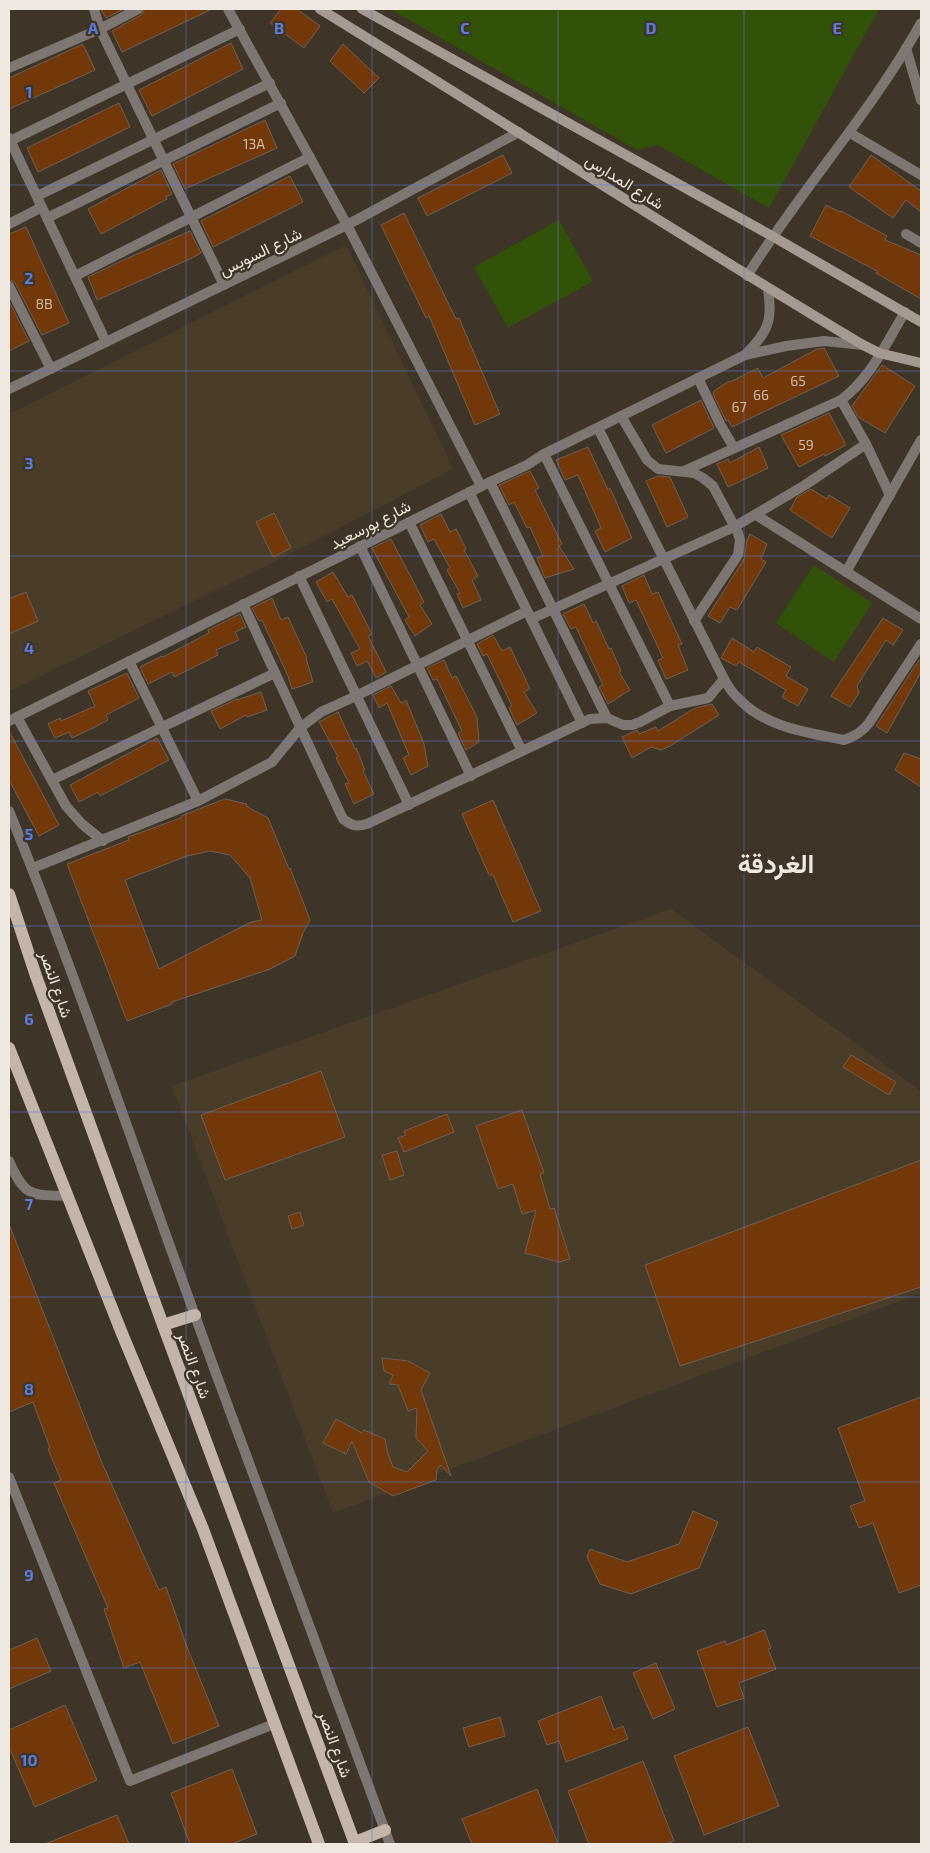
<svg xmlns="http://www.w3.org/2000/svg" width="930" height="1853" viewBox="0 0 930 1853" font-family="'Exo 2',Vazirmatn,sans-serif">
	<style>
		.built { fill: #493c29 }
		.green { fill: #315208 }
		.building { fill: #733809; stroke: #6f5f56; fill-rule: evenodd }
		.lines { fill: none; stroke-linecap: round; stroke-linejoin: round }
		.street { stroke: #7e7672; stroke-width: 10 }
		.secondary { stroke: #a59a92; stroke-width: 10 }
		.primary { stroke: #c4b5ab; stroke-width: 12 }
		.grid { fill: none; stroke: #5c7cdb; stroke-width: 1; stroke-opacity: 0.55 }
		.labels { text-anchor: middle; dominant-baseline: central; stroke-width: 4.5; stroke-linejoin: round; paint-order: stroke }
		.number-label { font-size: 14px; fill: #d0bdab }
		.street-label { font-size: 16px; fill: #efe9e1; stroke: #3e3528 }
		.town-label { font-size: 26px; font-weight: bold; fill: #efe9e1; stroke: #3e3528 }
		.grid-label { font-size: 16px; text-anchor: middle; font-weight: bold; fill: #5c7cdb; stroke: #3e3528; stroke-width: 4.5; stroke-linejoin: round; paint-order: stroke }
	</style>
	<rect width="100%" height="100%" fill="#3e3528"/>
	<!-- built -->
	<g class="built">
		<path d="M 346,245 L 453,469 L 270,564 L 10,691 L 9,414 Z"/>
		<path d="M 671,909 L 921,1091 L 921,1293 L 333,1513 L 172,1086 Z"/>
	</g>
	<!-- green -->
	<g class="green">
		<path d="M 390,9 L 879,9 L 769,208 L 658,145 L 637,150 Z"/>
		<path d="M 559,220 L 593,281 L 508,328 L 474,267 Z"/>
		<path d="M 814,565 L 872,603 L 834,662 L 776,623 Z"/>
	</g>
	<!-- building -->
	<g class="building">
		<path d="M 101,9 L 124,9 L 106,18 Z"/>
		<path d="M 145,9 L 212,9 L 122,52 L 112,31 L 141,15 Z"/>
		<path d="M 281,9 L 297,9 L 320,26 L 304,48 L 270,23 Z"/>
		<path d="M 231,43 L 243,69 L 152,116 L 139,90 Z"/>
		<path d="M 83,44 L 95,70 L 9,109 L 9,78 Z"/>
		<path d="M 343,44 L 379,78 L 364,93 L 330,61 Z"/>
		<path d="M 119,103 L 130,127 L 38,172 L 27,148 Z"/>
		<path d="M 265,120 L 277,148 L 185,189 L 173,164 Z"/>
		<path d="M 503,155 L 512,173 L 427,216 L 418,198 Z"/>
		<path d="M 871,155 L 921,191 L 921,212 L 906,200 L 893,218 L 849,187 Z"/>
		<path d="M 161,170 L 172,194 L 166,197 L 167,199 L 101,234 L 88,209 Z"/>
		<path d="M 290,176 L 303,202 L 213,247 L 201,221 Z"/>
		<path d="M 826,205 L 840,212 L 841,211 L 887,236 L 885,240 L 921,255 L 921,299 L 876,273 L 877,271 L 810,236 Z"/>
		<path d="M 404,213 L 456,319 L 459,318 L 500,414 L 475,425 L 429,316 L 426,318 L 381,225 Z"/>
		<path d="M 26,227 L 69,323 L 42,335 L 15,283 L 9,279 L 9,234 Z"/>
		<path d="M 190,231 L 201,253 L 192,258 L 97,300 L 88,277 L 119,262 Z"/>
		<path d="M 9,301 L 29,341 L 9,351 Z"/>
		<path d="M 824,348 L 839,376 L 732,427 L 728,420 L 726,421 L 713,394 L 714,391 L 729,381 L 730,382 L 758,368 L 763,378 L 817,349 Z"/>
		<path d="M 882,365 L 915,386 L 885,433 L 858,417 L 852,406 Z"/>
		<path d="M 701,400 L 714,428 L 666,453 L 652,425 Z"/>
		<path d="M 829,413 L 846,445 L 825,456 L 824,454 L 799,467 L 781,435 Z"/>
		<path d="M 588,447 L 608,490 L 610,488 L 632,538 L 605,552 L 595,531 L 601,528 L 578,475 L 565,480 L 556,460 Z"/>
		<path d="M 759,447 L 768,468 L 728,487 L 717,464 L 728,459 L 730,463 Z"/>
		<path d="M 530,471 L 539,488 L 535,490 L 562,544 L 559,546 L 574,569 L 545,578 L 537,558 L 543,556 L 530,527 L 527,528 L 514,502 L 509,505 L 499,485 Z"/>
		<path d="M 658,476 L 670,477 L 688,517 L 667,527 L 646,481 Z"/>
		<path d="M 811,489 L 827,499 L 829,495 L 850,508 L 832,538 L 790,510 L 797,497 Z"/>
		<path d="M 274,513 L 291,548 L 273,557 L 256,522 Z"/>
		<path d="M 441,514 L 450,532 L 456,529 L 466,549 L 464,550 L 478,576 L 472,580 L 481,600 L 463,608 L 457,594 L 460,593 L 447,570 L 450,568 L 434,539 L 428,542 L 420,525 Z"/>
		<path d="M 750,534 L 767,544 L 761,559 L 766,562 L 737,610 L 730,607 L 720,623 L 708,616 L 744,559 L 747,540 Z"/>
		<path d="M 391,539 L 424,602 L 420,605 L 432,624 L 415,636 L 405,620 L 409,617 L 372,548 Z"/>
		<path d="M 333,572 L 348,597 L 352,595 L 372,634 L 368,636 L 386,672 L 376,678 L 367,661 L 357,666 L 351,653 L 360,649 L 332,599 L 327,602 L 316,582 Z"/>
		<path d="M 644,575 L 652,594 L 658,592 L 682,644 L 678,645 L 688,670 L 666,679 L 658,660 L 663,658 L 636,600 L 629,603 L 622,586 Z"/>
		<path d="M 26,592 L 38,621 L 9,634 L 9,599 Z"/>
		<path d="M 272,598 L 281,620 L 288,617 L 307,658 L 306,658 L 313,682 L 292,689 L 288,676 L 262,620 L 259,621 L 252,608 Z"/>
		<path d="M 584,604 L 593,623 L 596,621 L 609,649 L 611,648 L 621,671 L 619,672 L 630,690 L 608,704 L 599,687 L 603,685 L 576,627 L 571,629 L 563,614 Z"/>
		<path d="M 240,614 L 246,627 L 235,632 L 239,640 L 216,650 L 218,655 L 174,677 L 172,672 L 148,684 L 140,667 L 162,656 L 163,657 L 209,633 L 208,630 Z"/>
		<path d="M 883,618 L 903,630 L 893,645 L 886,640 L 857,686 L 859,693 L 850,707 L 831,696 Z"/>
		<path d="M 493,635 L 502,651 L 510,647 L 530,689 L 524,692 L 537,713 L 517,725 L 509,708 L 512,706 L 487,654 L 483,656 L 477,644 Z"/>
		<path d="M 732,638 L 754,652 L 757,647 L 791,667 L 786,676 L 808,689 L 798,706 L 782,697 L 786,690 L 739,662 L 736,666 L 721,658 Z"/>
		<path d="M 444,660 L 452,678 L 456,676 L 477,717 L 479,742 L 466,750 L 458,733 L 462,731 L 437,679 L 433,680 L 427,668 Z"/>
		<path d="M 919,660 L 921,661 L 921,672 L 887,733 L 876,726 Z"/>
		<path d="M 127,673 L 139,698 L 106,715 L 108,720 L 93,728 L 72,738 L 69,732 L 55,738 L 48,724 L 60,718 L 61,721 L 95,706 L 88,691 Z"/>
		<path d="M 391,686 L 401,703 L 406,700 L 424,744 L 428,766 L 411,775 L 403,758 L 409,755 L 387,703 L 379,708 L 373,695 Z"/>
		<path d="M 261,692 L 267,710 L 247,717 L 246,715 L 220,729 L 211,711 L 237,699 L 237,700 Z"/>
		<path d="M 712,704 L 719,715 L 670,746 L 661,750 L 651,747 L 632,758 L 622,737 L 637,730 L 639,734 L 656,727 L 658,731 L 695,708 Z"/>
		<path d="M 338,712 L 355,749 L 356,748 L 365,770 L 363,771 L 374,794 L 354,804 L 345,784 L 349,783 L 336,758 L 338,757 L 319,722 Z"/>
		<path d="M 9,731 L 59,825 L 39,836 L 9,780 Z"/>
		<path d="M 157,738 L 169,760 L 100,796 L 98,792 L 79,802 L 70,785 Z"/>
		<path d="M 904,753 L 921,759 L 921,787 L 895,770 Z"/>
		<path d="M 225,799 L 247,804 L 246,806 L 268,818 L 289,869 L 290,868 L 310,920 L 303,933 L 295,956 L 270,969 L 172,1002 L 172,1004 L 127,1021 L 67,864 L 129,840 L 128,837 L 181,818 L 181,816 ZM 210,851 L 230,855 L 250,878 L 262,920 L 251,922 L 159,969 L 125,880 L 187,856 Z"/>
		<path d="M 493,800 L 541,911 L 513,922 L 493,875 L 489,875 L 462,814 Z"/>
		<path d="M 851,1055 L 896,1082 L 889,1095 L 843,1067 Z"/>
		<path d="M 321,1071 L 345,1137 L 225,1180 L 201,1115 Z"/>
		<path d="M 522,1110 L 544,1173 L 540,1174 L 550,1209 L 554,1208 L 570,1259 L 559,1262 L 525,1253 L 536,1210 L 522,1214 L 513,1184 L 498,1189 L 476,1126 Z"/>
		<path d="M 447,1114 L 454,1132 L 404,1152 L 398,1138 L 406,1135 L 404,1131 Z"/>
		<path d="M 397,1151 L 404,1175 L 390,1180 L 382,1155 Z"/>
		<path d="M 921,1160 L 921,1287 L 680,1366 L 645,1265 Z"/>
		<path d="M 300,1212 L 304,1225 L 292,1229 L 288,1216 Z"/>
		<path d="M 9,1224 L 102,1463 L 159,1590 L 166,1587 L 187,1647 L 219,1726 L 173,1744 L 140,1662 L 124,1668 L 104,1609 L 108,1608 L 54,1483 L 61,1480 L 48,1449 L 50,1448 L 33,1402 L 9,1412 Z"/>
		<path d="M 382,1358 L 408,1361 L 430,1373 L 421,1390 L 451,1476 L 441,1465 L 437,1469 L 436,1480 L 393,1496 L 369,1482 L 352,1441 L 346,1454 L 323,1443 L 336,1419 L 362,1433 L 364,1430 L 385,1439 L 388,1454 L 393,1467 L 407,1472 L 428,1451 L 416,1438 L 417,1408 L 408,1411 L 398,1385 L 389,1384 L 393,1375 L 384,1371 Z"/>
		<path d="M 921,1397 L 921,1585 L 899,1593 L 873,1523 L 859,1528 L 850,1506 L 865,1501 L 838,1428 Z"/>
		<path d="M 693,1511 L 718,1522 L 699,1568 L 631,1594 L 600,1584 L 587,1557 L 590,1549 L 627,1562 L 679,1544 Z"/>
		<path d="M 764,1630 L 771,1648 L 768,1649 L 776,1669 L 739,1683 L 744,1698 L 717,1707 L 697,1651 L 725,1641 L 726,1645 Z"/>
		<path d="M 37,1638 L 51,1671 L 9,1689 L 9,1650 Z"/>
		<path d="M 656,1663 L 675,1709 L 653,1719 L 633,1673 Z"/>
		<path d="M 601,1696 L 614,1730 L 623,1726 L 628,1739 L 566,1762 L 559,1741 L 547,1745 L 538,1721 Z"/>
		<path d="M 65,1705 L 97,1780 L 35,1807 L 9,1747 L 9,1730 Z"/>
		<path d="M 500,1717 L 505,1736 L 469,1747 L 463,1728 Z"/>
		<path d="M 748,1727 L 779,1806 L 704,1835 L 674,1756 Z"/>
		<path d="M 643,1761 L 674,1841 L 664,1844 L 589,1844 L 568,1791 Z"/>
		<path d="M 232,1769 L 257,1834 L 232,1844 L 190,1844 L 171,1793 Z"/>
		<path d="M 537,1789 L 558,1844 L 472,1844 L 462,1819 Z"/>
		<path d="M 117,1815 L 129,1844 L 45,1844 Z"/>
	</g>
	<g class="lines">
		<!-- street -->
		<g class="street">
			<path d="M 94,9 L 100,29 L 224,285"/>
			<path d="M 228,9 L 347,225 L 481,486"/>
			<path d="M 906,48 L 921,100"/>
			<path d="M 9,68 L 100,29 L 138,9"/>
			<path d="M 850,133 L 921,175"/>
			<path d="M 9,138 L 106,342"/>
			<path d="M 10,141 L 240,29"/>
			<path d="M 37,196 L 270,83"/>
			<path d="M 47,218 L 281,103"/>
			<path d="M 9,224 L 42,207"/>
			<path d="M 906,234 L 921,243"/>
			<path d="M 75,276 L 310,157"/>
			<path d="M 747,276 C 801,189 871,113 921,23"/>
			<path d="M 9,286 L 51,369"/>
			<path d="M 746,354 C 768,332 773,320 768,289"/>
			<path d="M 698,378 L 720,424 L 734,448"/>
			<path d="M 9,389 L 347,225 L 519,132"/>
			<path d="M 841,400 L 866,444 L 890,495"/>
			<path d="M 621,416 L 647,460 L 658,469 L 694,473 L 703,478 L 713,486 L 738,533 L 740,540 L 738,555 L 694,621"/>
			<path d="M 598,428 L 724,679 C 728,686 732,693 738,698 C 766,728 806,732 844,740 C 855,736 862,732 869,723 L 921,644"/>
			<path d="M 544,454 L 670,706"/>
			<path d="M 684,471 L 841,400 C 871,378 886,343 905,312"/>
			<path d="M 490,482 L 607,718"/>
			<path d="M 469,492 L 582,723"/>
			<path d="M 756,515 L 921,619"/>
			<path d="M 409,522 L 522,751"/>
			<path d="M 360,546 L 471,776"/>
			<path d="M 846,572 L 921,440"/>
			<path d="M 299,576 L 409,805"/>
			<path d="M 243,604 L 343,819 C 352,826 357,827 367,824 L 590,719 L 607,718 L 623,725 L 632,725 L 640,722 L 670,706 L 708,698 L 724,679"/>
			<path d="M 531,619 L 734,527 L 805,485 L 866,444"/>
			<path d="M 129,661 L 198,801"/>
			<path d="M 17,717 L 66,806 L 82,824 L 103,841"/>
			<path d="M 9,721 L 490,482 L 527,465 L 544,454 L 745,355 L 786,346 L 824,341 L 863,345"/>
			<path d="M 52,780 L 275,673"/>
			<path d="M 9,811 C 68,956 119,1104 172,1252 C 243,1450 317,1647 390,1844"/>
			<path d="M 33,868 L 198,801 L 272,762 L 300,728 L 321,712 L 356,696 L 527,611"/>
			<path d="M 9,1161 C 25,1197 30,1195 68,1196"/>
			<path d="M 9,1477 L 130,1781 L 274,1724"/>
		</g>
		<!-- secondary -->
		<g class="secondary">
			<path d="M 320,9 C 501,120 680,236 863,345 L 879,353 L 921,363"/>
			<path d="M 362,9 L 772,236 L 921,322"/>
		</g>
		<!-- primary -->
		<g class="primary">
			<path d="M 9,894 L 36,976 L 163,1325 L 355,1844"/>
			<path d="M 9,1048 L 121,1331 L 203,1529 L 319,1844"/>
			<path d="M 163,1325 L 195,1315"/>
			<path d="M 355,1842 L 385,1830"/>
		</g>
	</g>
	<!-- grid -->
	<path class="grid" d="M 186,9 L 186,1844M 372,9 L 372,1844M 558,9 L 558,1844M 744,9 L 744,1844M 9,185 L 921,185M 9,371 L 921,371M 9,556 L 921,556M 9,741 L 921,741M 9,926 L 921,926M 9,1112 L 921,1112M 9,1297 L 921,1297M 9,1482 L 921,1482M 9,1668 L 921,1668"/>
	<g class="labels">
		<!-- number labels -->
		<g class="number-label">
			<text x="254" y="143">13A</text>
			<text x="44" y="303">8B</text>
			<text x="798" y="380">65</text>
			<text x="761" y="394">66</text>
			<text x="739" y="406">67</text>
			<text x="806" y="444">59</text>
		</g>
		<!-- street labels -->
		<g class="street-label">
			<text transform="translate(625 181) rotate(32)">شارع المدارس</text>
			<text transform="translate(260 251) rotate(-26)">شارع السويس</text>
			<text transform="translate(370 524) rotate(-27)">شارع بورسعيد</text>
			<text transform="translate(57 984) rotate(71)">شارع النصر</text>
			<text transform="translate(195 1365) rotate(70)">شارع النصر</text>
			<text transform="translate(336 1744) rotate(70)">شارع النصر</text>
		</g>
		<!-- town labels -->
		<g class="town-label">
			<text x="776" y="862">الغردقة</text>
		</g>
	</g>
	<g class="grid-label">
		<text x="93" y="34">A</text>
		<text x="279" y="34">B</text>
		<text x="465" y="34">C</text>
		<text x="651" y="34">D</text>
		<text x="837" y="34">E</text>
		<text x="29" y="98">1</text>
		<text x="29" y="284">2</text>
		<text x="29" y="469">3</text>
		<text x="29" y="654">4</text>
		<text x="29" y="840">5</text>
		<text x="29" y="1025">6</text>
		<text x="29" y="1210">7</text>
		<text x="29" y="1395">8</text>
		<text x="29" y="1581">9</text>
		<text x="29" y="1766">10</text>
	</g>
	<!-- border -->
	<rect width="930" height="1853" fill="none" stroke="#efe9e1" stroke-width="20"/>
</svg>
